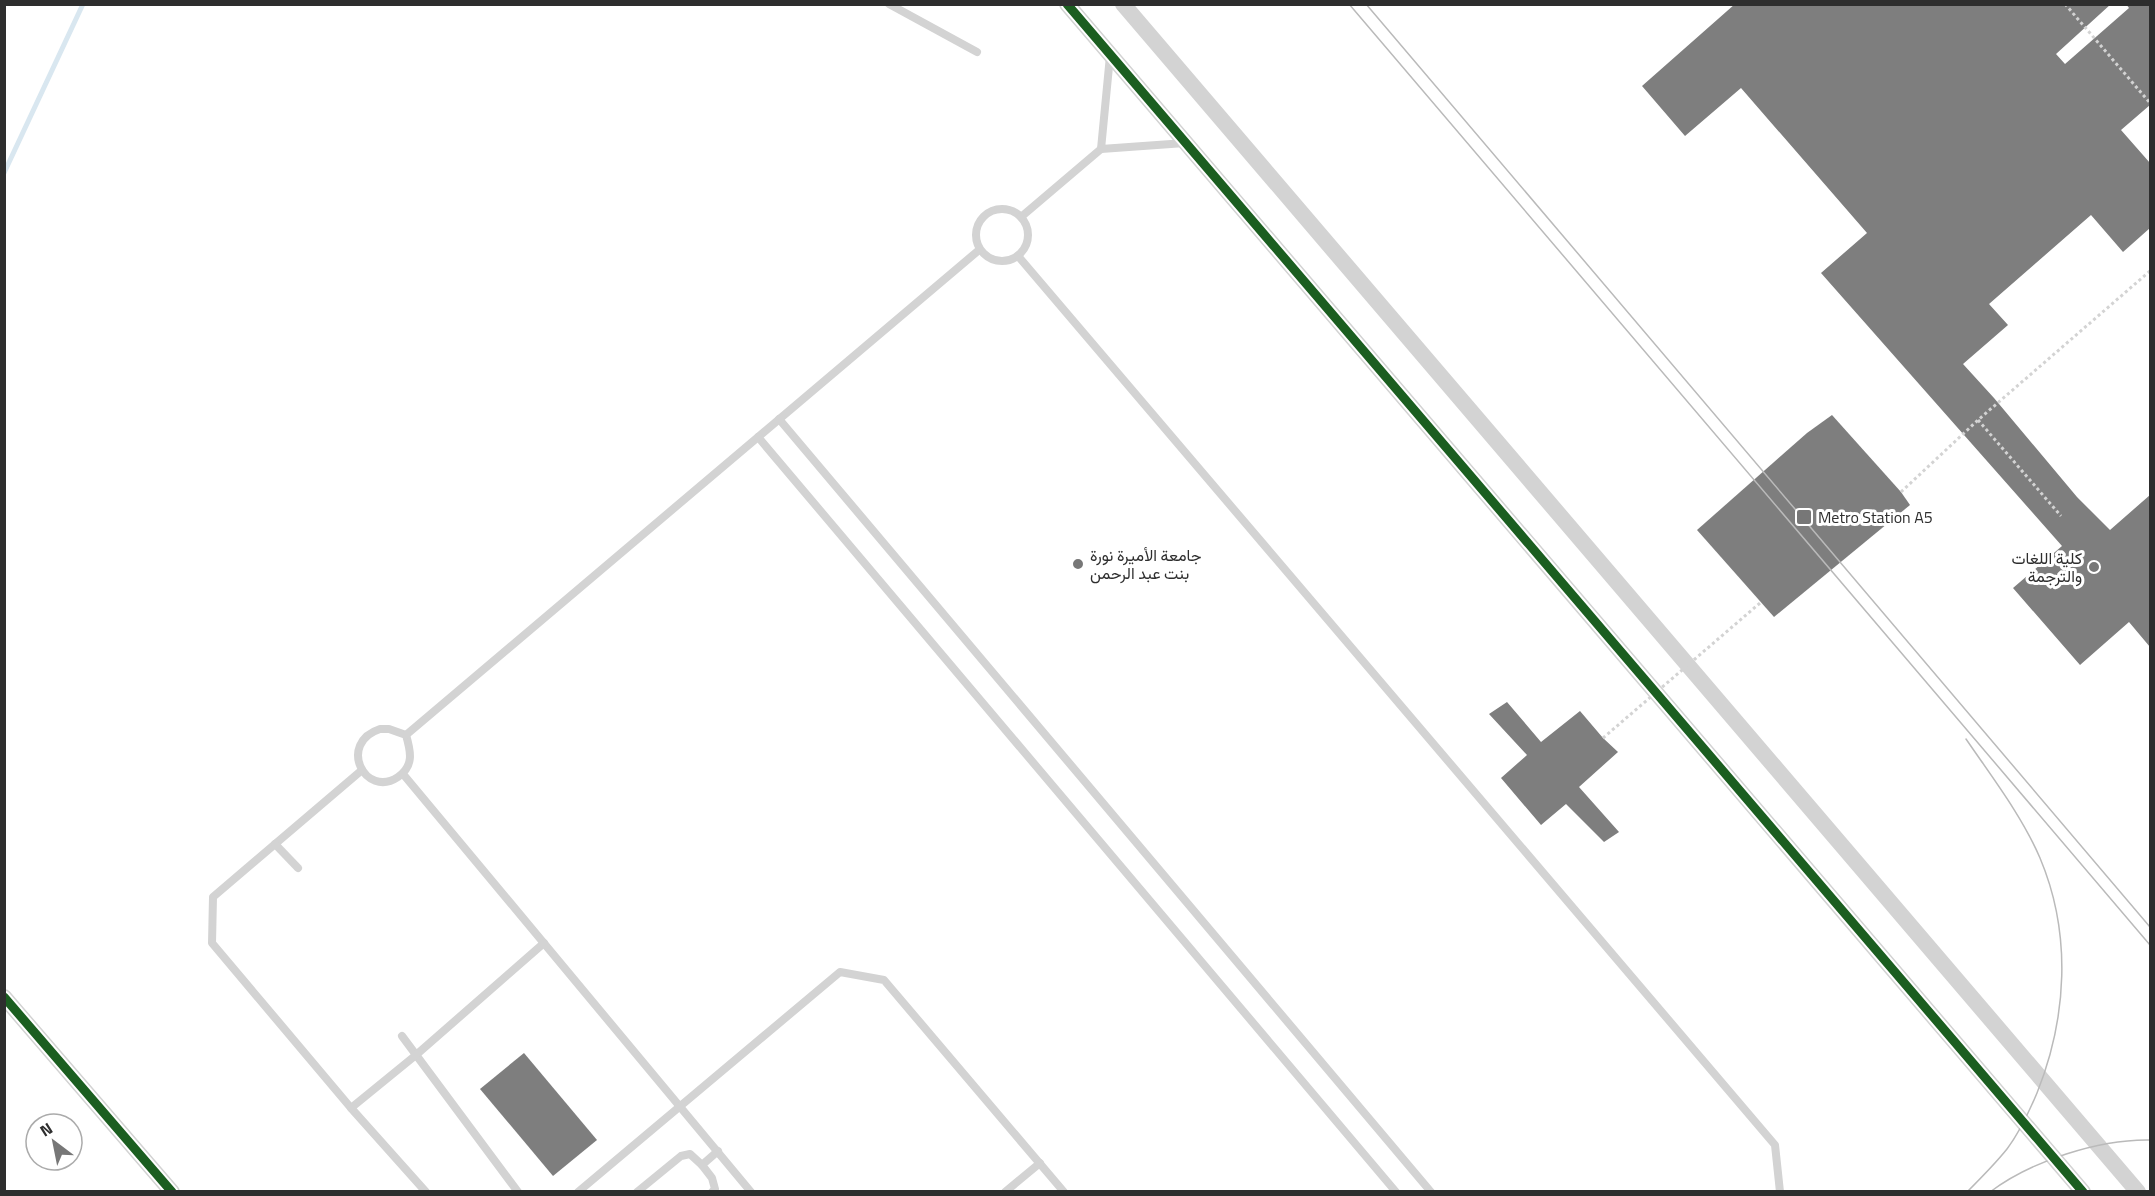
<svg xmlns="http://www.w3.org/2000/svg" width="2155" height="1196" viewBox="0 0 2155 1196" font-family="'Titillium Web',Vazirmatn,sans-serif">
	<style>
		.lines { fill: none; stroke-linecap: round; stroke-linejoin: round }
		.stream { stroke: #d9e7f0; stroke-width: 5 }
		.building { fill: #7e7e7e }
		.path { stroke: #d3d3d3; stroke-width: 3; stroke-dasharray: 3 3; stroke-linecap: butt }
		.service { stroke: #d3d3d3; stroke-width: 8 }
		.minor { stroke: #d3d3d3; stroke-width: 16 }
		.tram { stroke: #bababa; stroke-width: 1.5 }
		.path-bridge { stroke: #d3d3d3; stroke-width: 3; stroke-dasharray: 3 3; stroke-linecap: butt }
		.cycleway-casing { stroke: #fff; stroke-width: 13 }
		.cycleway { stroke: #1b5e20; stroke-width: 9 }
		.poi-dot { fill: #777; stroke: #fff; stroke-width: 2 }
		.labels { text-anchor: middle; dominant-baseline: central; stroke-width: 6; stroke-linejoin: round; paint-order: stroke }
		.poi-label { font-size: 16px; fill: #2e2e2e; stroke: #fff; text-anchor: start }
	</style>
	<rect width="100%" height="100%" fill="#fff"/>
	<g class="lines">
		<!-- stream -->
		<path class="stream" d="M 4,173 L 83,4"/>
	</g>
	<!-- building -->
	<g class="building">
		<path d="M 1735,4 L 2111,4 L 2056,54 L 2065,64 L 2129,8 L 2126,4 L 2150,4 L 2150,105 L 2121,130 L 2150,163 L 2150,228 L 2123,252 L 2091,215 L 1989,304 L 2008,325 L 1963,364 L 1994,398 L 2077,497 L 2110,530 L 2150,495 L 2150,647 L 2129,622 L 2080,665 L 2013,588 L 2062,546 L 1821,273 L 1867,233 L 1741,88 L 1685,136 L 1642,86 Z"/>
		<path d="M 1832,415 L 1901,492 L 1910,505 L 1774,617 L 1697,530 L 1807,433 Z"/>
		<path d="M 1507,702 L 1541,742 L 1580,711 L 1603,738 L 1618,752 L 1579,787 L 1619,832 L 1604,842 L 1566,804 L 1541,825 L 1501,778 L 1527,755 L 1489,714 Z"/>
		<path d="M 524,1053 L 597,1140 L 553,1176 L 480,1089 Z"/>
	</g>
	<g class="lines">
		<!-- path -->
		<g class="path">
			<path d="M 2065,4 L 2150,103"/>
			<path d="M 1978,420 L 2061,516"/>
			<path d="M 1901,492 L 1978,420 L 2150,271"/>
		</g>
		<!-- service -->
		<g class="service">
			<path d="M 889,4 L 977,52"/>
			<path d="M 1110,56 L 1101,149 L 1185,143"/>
			<circle cx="1002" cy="235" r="26"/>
			<path d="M 1021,217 L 1101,149"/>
			<path d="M 1018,256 L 1775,1145 L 1780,1192"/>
			<path d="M 779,419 L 1431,1192"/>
			<path d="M 758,437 L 1396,1192"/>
			<path d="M 380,729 L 389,729 L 406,735 C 411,752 414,766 398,777 C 365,799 337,743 380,729 Z"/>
			<path d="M 406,735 L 979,250"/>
			<path d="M 362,770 L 213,897 L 212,943 L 351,1108 L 426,1192"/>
			<path d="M 403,774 L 751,1192"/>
			<path d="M 275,844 L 298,868"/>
			<path d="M 402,1036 L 518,1192"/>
			<path d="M 351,1108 L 416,1055 L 544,943"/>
			<path d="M 578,1192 L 840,972 L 884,980 L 1064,1192"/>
			<path d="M 637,1192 L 681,1156 L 690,1154 L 702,1165"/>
			<path d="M 712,1192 L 715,1189 L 712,1178 L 702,1165 L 718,1151"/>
			<path d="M 1005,1192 L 1040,1163"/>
		</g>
		<!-- minor -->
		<g class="minor">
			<path d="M 1067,4 L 2083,1192"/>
			<path d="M 1123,4 L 2138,1192"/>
			<path d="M 4,997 L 172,1192"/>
		</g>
		<!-- tram -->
		<g class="tram">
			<path d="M 1349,4 L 2150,945"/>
			<path d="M 1366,4 L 2150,927"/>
			<path d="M 1966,739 C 1992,777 2022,816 2040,858 C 2072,934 2067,1018 2037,1093 C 2029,1112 2020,1132 2007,1149 C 1995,1164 1981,1178 1967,1192"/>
			<path d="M 1990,1192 C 2031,1161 2099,1139 2150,1140"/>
		</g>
		<!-- path-bridge -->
		<path class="path-bridge" d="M 1603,738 L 1760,603"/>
		<!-- cycleway casing -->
		<g class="cycleway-casing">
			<g id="cycleway">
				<path d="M 1067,4 L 2083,1192"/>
				<path d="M 4,997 L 172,1192"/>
			</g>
		</g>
		<!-- cycleway -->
		<use href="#cycleway" class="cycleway"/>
	</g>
	<!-- markers -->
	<g class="poi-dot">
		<rect x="1796" y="509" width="16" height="16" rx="3"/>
		<circle cx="1078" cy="564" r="6"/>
		<circle cx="2094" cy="567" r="6"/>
	</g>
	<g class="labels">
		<!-- poi labels -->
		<g class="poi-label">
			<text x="1818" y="517">Metro Station A5</text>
			<text x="1090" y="555">جامعة الأميرة نورة<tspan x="1090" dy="18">بنت عبد الرحمن</tspan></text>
			<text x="2082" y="558" text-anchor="end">كلية اللغات<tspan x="2082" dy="18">والترجمة</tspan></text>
		</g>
	</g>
	<!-- border -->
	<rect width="2155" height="1196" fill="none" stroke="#2e2e2e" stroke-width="12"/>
	<!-- north arrow -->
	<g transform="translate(54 1142) rotate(328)"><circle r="28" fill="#ffffff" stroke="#ababab" stroke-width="1.5"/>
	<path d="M0-4.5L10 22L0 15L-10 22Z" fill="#777777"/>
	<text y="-9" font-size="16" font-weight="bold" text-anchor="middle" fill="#2e2e2e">N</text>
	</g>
</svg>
